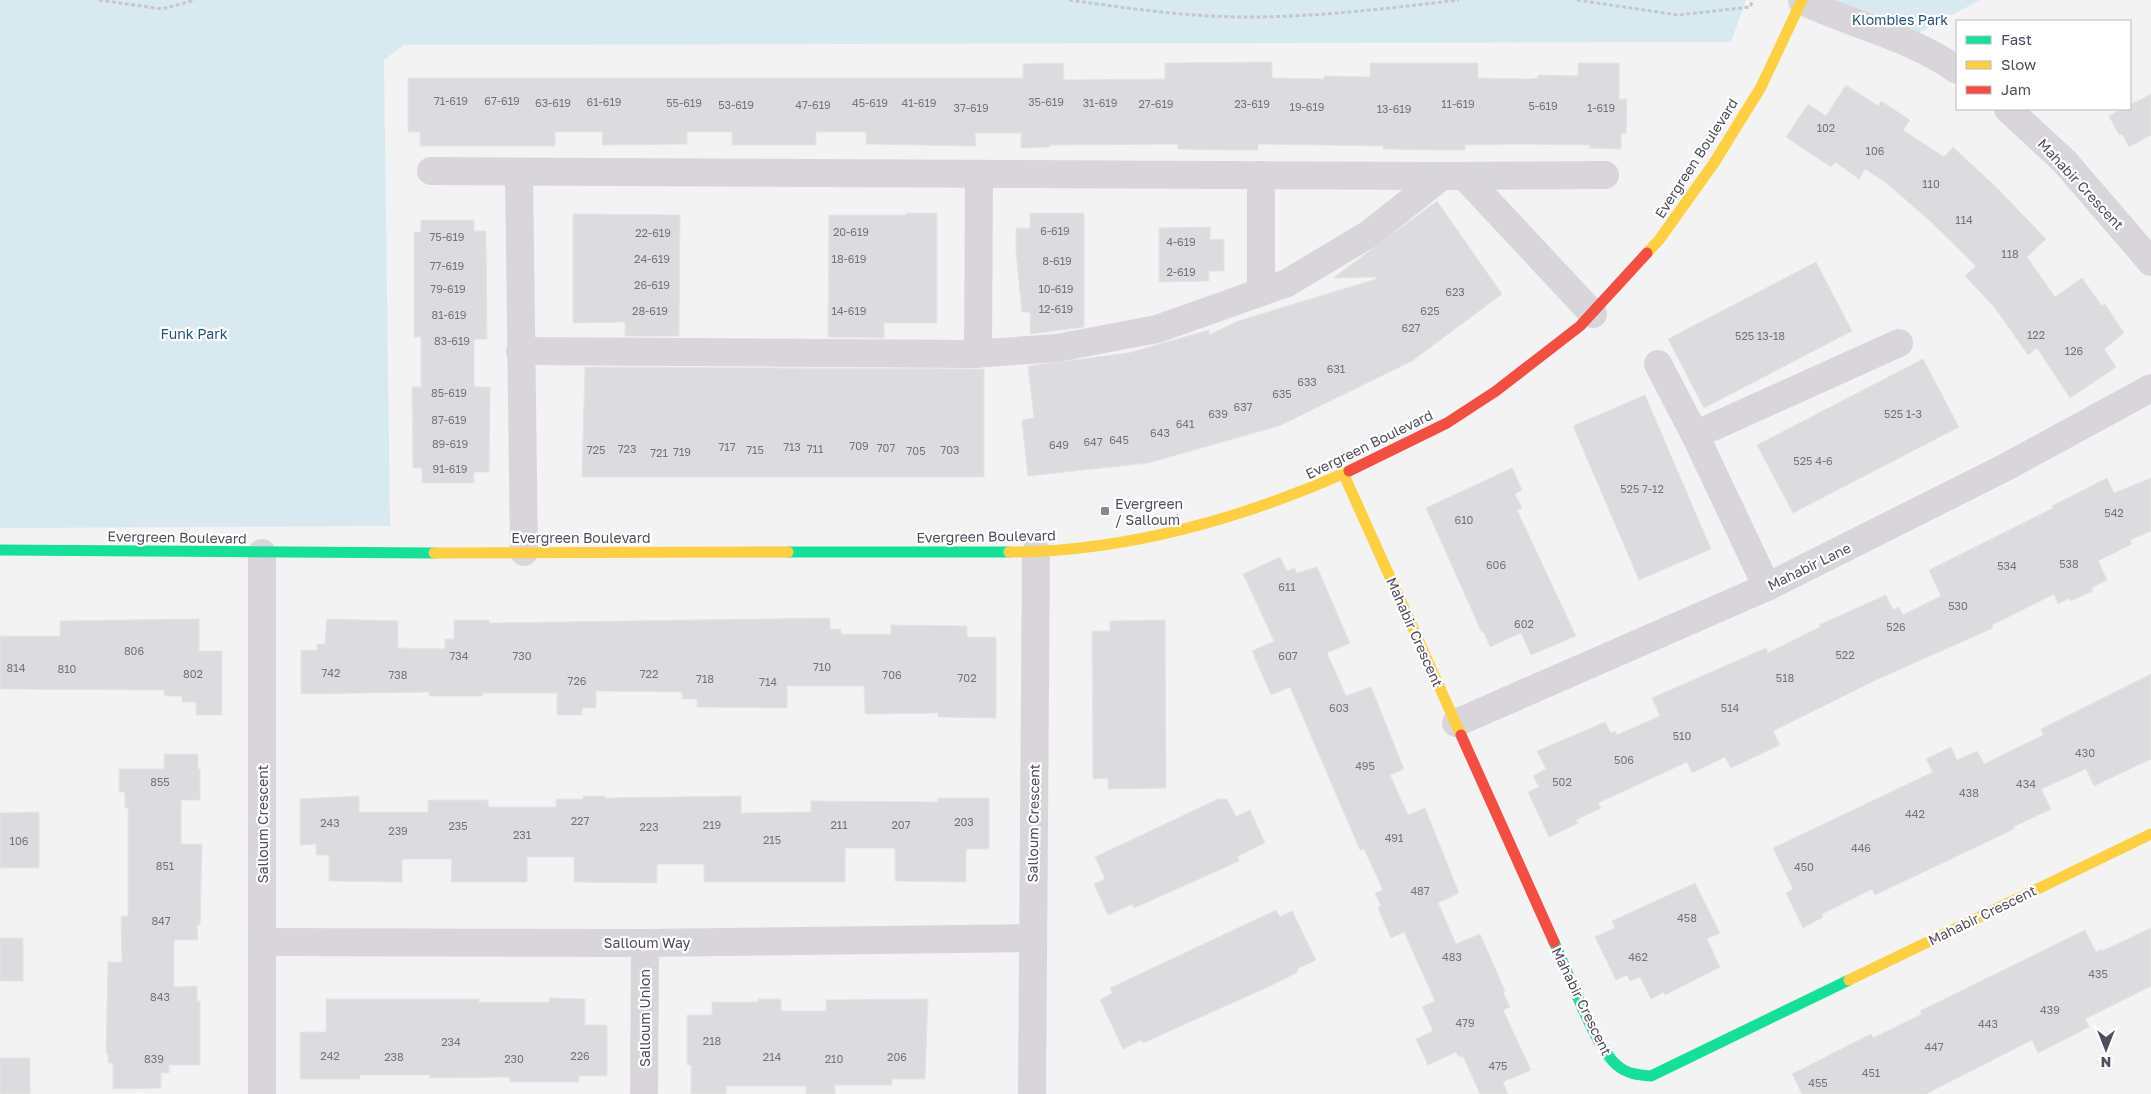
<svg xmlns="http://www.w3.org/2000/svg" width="2151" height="1094" viewBox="0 0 2151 1094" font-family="'Golos Text',sans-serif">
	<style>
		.green { fill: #d9e9f0 }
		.building { fill: #dcdcde; stroke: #e5e4e5 }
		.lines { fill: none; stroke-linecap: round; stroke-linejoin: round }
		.path { stroke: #c4c8ce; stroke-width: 3; stroke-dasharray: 4 2.5; stroke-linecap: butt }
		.street { stroke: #d8d6da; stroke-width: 28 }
		.fast { stroke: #16e098; stroke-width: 11 }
		.slow { stroke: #ffcf43; stroke-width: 11 }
		.jam { stroke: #f24e42; stroke-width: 11 }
		.poi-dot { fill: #8b8692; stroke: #fff; stroke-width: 2 }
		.labels { text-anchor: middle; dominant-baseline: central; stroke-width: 4.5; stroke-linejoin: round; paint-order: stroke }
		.number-label { font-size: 11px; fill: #77717f }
		.park-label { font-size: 14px; fill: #1f537c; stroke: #fff }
		.street-label { font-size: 14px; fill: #534b5e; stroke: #fff }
		.poi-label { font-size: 14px; fill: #534b5e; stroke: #fff; text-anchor: start }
	</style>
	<rect width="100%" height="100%" fill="#f3f3f3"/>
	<!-- green -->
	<g class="green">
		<path d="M 0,0 L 1746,0 L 1731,42 L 404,45 L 384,60 L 390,526 L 0,528 Z"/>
		<path d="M 1832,0 L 1980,0 L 1903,41 Z"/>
	</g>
	<!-- building -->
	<g class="building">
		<path d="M 1272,62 L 1272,78 L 1324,79 L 1324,76 L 1370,77 L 1370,63 L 1478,63 L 1478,78 L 1530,79 L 1538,78 L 1538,75 L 1578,76 L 1578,63 L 1619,63 L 1619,99 L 1627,99 L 1626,134 L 1621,134 L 1621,149 L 1590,148 L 1590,145 L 1518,144 L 1465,145 L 1465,150 L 1432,150 L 1383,149 L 1383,146 L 1258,144 L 1258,150 L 1224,150 L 1178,149 L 1178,144 L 1050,145 L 1050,147 L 1021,148 L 1021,133 L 975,133 L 976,146 L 866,144 L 866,132 L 816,132 L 816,145 L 732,145 L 732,132 L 687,132 L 687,144 L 602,145 L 603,132 L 555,132 L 555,146 L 420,146 L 420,132 L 408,132 L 408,78 L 1023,78 L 1023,64 L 1063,63 L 1064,80 L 1165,79 L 1165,63 Z"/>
		<path d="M 1846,85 L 1878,106 L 1881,101 L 1910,120 L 1903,130 L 1944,157 L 1953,147 L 1998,189 L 2046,239 L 2027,257 L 2055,297 L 2082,278 L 2102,306 L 2105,304 L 2124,333 L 2104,349 L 2116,367 L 2070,398 L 2037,348 L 2028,355 L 1995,308 L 1965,276 L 1976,266 L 1928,219 L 1885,182 L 1865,169 L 1859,179 L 1835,162 L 1831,167 L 1786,137 L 1808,104 L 1826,116 Z"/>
		<path d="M 2151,94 L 2151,135 L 2129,147 L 2122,134 L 2119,135 L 2109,116 L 2122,109 L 2130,109 L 2130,105 Z"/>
		<path d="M 1437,201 L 1502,294 L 1412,361 L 1279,426 L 1148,463 L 1028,476 L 1022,420 L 1034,418 L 1028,366 L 1128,353 L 1209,330 L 1209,335 L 1238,321 L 1376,279 L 1376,277 L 1333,278 Z"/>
		<path d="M 906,213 L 937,213 L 937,323 L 884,323 L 884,338 L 828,337 L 829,215 L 906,215 Z"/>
		<path d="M 1030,213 L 1084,213 L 1084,327 L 1030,334 L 1030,312 L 1022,312 L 1016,253 L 1016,228 L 1030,228 Z"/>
		<path d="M 573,214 L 680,215 L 679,336 L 625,336 L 625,322 L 573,323 Z"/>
		<path d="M 421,220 L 474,220 L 474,231 L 486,231 L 487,339 L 474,339 L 474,387 L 490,387 L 489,472 L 474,472 L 474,483 L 422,483 L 422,468 L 413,468 L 412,387 L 421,387 L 421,337 L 414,337 L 414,232 L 421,232 Z"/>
		<path d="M 1210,227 L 1210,240 L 1224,239 L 1224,271 L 1209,271 L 1209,281 L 1159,282 L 1159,228 Z"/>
		<path d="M 1816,262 L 1852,331 L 1704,408 L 1668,339 Z"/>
		<path d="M 1923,359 L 1959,427 L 1793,513 L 1757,445 Z"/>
		<path d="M 585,367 L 984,369 L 984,477 L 582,477 Z"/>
		<path d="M 1645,395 L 1711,549 L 1639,580 L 1573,426 Z"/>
		<path d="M 1512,468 L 1522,490 L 1515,494 L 1522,508 L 1517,510 L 1576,636 L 1531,655 L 1521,633 L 1490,647 L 1484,632 L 1482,633 L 1426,508 Z"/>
		<path d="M 2107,478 L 2114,493 L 2151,478 L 2151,531 L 2130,540 L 2132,544 L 2098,561 L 2107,580 L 2091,588 L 2093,591 L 2070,601 L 2069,598 L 2058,604 L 2054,594 L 1992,625 L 1993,628 L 1878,679 L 1773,731 L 1780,745 L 1731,768 L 1725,757 L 1692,773 L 1687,762 L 1598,803 L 1601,808 L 1576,820 L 1579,823 L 1549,837 L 1528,792 L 1539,787 L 1533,776 L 1546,769 L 1537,751 L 1605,722 L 1611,733 L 1615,731 L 1617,735 L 1660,716 L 1652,698 L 1766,648 L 1768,653 L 1820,627 L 1819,625 L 1886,595 L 1893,610 L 1899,607 L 1903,615 L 1941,596 L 1929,570 L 2053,508 L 2052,506 Z"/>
		<path d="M 1280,557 L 1287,571 L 1294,568 L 1297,573 L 1317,567 L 1350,643 L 1327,653 L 1346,696 L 1371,687 L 1404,769 L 1390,775 L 1408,815 L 1425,808 L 1459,893 L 1438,903 L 1456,944 L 1480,934 L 1505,991 L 1503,992 L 1510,1007 L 1503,1010 L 1531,1070 L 1503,1082 L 1508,1094 L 1480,1094 L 1463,1056 L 1459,1057 L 1456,1052 L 1428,1065 L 1416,1039 L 1433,1031 L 1422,1007 L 1435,1001 L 1404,932 L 1391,938 L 1378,908 L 1381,906 L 1375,893 L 1383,890 L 1364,849 L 1360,850 L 1290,687 L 1271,695 L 1252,651 L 1274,641 L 1243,574 Z"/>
		<path d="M 830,618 L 830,629 L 841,629 L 841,634 L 891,634 L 891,625 L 967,626 L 967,637 L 996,637 L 996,718 L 938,717 L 938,713 L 865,714 L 864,686 L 787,686 L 787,708 L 697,707 L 697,699 L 682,699 L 682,692 L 596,691 L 596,708 L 582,708 L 582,715 L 557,715 L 557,693 L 483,693 L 483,696 L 429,696 L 429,692 L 301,694 L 301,650 L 317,650 L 317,644 L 325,644 L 327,619 L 398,621 L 398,648 L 445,649 L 445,639 L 454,639 L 454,620 L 489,620 L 489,623 Z"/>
		<path d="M 199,619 L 199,651 L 222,651 L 222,715 L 196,715 L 196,702 L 182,702 L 182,696 L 164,696 L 164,690 L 0,689 L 0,636 L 60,636 L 60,621 Z"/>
		<path d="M 1165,620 L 1166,788 L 1108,789 L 1108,778 L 1093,779 L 1092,631 L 1110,631 L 1110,621 Z"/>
		<path d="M 2151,674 L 2151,759 L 2094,786 L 2086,769 L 2041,789 L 2051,809 L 2013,827 L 2014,829 L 1875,895 L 1872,889 L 1822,914 L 1823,917 L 1803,928 L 1786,893 L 1793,889 L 1773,848 L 1933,772 L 1926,759 L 1951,747 L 1957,760 L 1977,751 L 1984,764 L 2043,735 L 2041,729 Z"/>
		<path d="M 164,754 L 198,754 L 198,769 L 200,769 L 200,800 L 181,800 L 181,844 L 202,844 L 200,925 L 197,925 L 198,940 L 174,940 L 174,987 L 197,986 L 197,1001 L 200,1001 L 200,1065 L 169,1065 L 169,1073 L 161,1073 L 161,1088 L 113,1089 L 113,1063 L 108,1063 L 108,1054 L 106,1054 L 108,962 L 122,962 L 121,916 L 128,916 L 128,808 L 125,808 L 125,792 L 119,792 L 119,769 L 164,769 Z"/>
		<path d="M 359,796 L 359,812 L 428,812 L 428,800 L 488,800 L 488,807 L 556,807 L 556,799 L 583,799 L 583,796 L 605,796 L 605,798 L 741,796 L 741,813 L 811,812 L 811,801 L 938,802 L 938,798 L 989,798 L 989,849 L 966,849 L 966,882 L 895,881 L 895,848 L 845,848 L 845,882 L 704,882 L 704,864 L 657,864 L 657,883 L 574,882 L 574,857 L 527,857 L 527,882 L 451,882 L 452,859 L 402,859 L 402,882 L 329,881 L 329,855 L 316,855 L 316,844 L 300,845 L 300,799 Z"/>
		<path d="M 1218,799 L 1227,799 L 1236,817 L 1250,810 L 1265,843 L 1238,856 L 1239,861 L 1197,880 L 1134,908 L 1132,904 L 1108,915 L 1094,884 L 1105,879 L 1095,857 Z"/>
		<path d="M 39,812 L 39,868 L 0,868 L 0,813 Z"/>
		<path d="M 1695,883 L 1720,933 L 1707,939 L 1720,967 L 1665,995 L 1664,992 L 1651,999 L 1640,977 L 1630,981 L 1627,975 L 1616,980 L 1595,937 L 1615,928 L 1612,921 Z"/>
		<path d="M 1276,910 L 1280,917 L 1292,911 L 1316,960 L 1297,969 L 1298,972 L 1268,987 L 1143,1043 L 1141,1040 L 1123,1049 L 1100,1000 L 1113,993 L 1110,988 Z"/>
		<path d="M 2151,928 L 2151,986 L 2085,1019 L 2089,1027 L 2038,1053 L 2032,1040 L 1926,1094 L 1802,1094 L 1792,1074 L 1871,1034 L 1873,1038 L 1922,1014 L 1920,1011 L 2085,930 L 2096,952 L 2101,949 L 2102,951 Z"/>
		<rect x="0" y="938" width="23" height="43"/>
		<path d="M 549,998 L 585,999 L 585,1025 L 607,1025 L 607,1076 L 579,1076 L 579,1082 L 510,1082 L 510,1077 L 430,1078 L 430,1075 L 360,1075 L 360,1079 L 300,1079 L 300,1032 L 326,1032 L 326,999 L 479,999 L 479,1002 L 549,1002 Z"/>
		<path d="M 758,999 L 781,999 L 781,1011 L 826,1011 L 826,1000 L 928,999 L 925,1079 L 892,1079 L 892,1085 L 835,1085 L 835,1094 L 806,1094 L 806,1086 L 726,1086 L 726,1094 L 691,1094 L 691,1065 L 687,1065 L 687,1015 L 712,1015 L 712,1002 L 758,1002 Z"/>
		<rect x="0" y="1058" width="30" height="36"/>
	</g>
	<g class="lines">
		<!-- path -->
		<g class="path">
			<path d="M 99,0 L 162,9 L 195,0"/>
			<path d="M 1069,0 C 1132,9 1195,18 1258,17 C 1326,16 1392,8 1459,0"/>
			<path d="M 1577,0 L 1678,15 L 1750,7 L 1753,0"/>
		</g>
		<!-- street -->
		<g class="street">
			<path d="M 1802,1 C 1852,25 1912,37 1957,70"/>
			<path d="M 2008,109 L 2065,162 L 2151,262"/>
			<path d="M 431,171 L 1442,176 L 1605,175"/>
			<path d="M 519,172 L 524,552"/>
			<path d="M 1261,175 L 1261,292"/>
			<path d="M 1464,176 L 1593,314"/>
			<path d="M 520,351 L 972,354 L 1057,348 L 1157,329 L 1287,283 L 1369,234 L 1442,176"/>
			<path d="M 978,354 L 979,174"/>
			<path d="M 1658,364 L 1695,435 L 1767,587"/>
			<path d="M 1695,435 L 1899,343"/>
			<path d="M 262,553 L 262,1094"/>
			<path d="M 1456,723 L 1767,587 L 2006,467 L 2151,388"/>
			<path d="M 262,942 L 645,943 L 1032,938"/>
			<path d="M 644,1094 L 645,943"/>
			<path d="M 1032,1094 L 1036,552"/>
		</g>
		<!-- fast -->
		<g class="fast">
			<path d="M 0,550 L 434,553"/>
			<path d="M 788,552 L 1009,552"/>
			<path d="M 1554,942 C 1568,972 1595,1048 1618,1066 C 1627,1074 1639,1075 1651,1076 L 1849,980"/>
		</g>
		<!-- slow -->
		<g class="slow">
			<path d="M 1647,253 L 1659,240 L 1714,163 L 1761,87 L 1802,0"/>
			<path d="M 1344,475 L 1461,735"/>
			<path d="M 1009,552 C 1125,552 1245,518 1349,471"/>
			<path d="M 434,553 L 788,552"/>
			<path d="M 1849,980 L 2151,834"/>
		</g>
		<!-- jam -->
		<g class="jam">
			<path d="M 1349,471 L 1447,423 L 1496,391 L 1580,326 L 1647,253"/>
			<path d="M 1461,735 L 1554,942"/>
		</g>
	</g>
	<!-- markers -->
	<rect class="poi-dot" x="1100" y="506" width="10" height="10" rx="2.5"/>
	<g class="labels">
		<!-- number labels -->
		<g class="number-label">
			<text x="451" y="100">71-619</text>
			<text x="502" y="100">67-619</text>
			<text x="604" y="101">61-619</text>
			<text x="1046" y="101">35-619</text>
			<text x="553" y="102">63-619</text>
			<text x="684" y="102">55-619</text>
			<text x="870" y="102">45-619</text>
			<text x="919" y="102">41-619</text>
			<text x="1100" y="102">31-619</text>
			<text x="1156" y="103">27-619</text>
			<text x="1252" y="103">23-619</text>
			<text x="1458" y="103">11-619</text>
			<text x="736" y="104">53-619</text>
			<text x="813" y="104">47-619</text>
			<text x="1543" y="105">5-619</text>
			<text x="1307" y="106">19-619</text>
			<text x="971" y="107">37-619</text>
			<text x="1601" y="107">1-619</text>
			<text x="1394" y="108">13-619</text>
			<text x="1826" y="127">102</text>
			<text x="1875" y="150">106</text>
			<text x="1931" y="183">110</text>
			<text x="1964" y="219">114</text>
			<text x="1055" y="230">6-619</text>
			<text x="851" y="231">20-619</text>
			<text x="653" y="232">22-619</text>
			<text x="447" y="236">75-619</text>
			<text x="1181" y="241">4-619</text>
			<text x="2010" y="253">118</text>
			<text x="652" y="258">24-619</text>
			<text x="849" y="258">18-619</text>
			<text x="1057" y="260">8-619</text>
			<text x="447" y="265">77-619</text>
			<text x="1181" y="271">2-619</text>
			<text x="652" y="284">26-619</text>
			<text x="448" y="288">79-619</text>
			<text x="1056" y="288">10-619</text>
			<text x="1455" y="291">623</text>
			<text x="1056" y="308">12-619</text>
			<text x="650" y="310">28-619</text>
			<text x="849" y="310">14-619</text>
			<text x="1430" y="310">625</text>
			<text x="449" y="314">81-619</text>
			<text x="1411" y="327">627</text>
			<text x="2036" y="334">122</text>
			<text x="1760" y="335">525 13-18</text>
			<text x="452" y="340">83-619</text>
			<text x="2074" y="350">126</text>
			<text x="1336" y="368">631</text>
			<text x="1307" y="381">633</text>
			<text x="449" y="392">85-619</text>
			<text x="1282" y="393">635</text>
			<text x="1243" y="406">637</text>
			<text x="1218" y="413">639</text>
			<text x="1903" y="413">525 1-3</text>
			<text x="449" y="419">87-619</text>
			<text x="1185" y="423">641</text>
			<text x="1160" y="432">643</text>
			<text x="1119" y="439">645</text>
			<text x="1093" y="441">647</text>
			<text x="450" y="443">89-619</text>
			<text x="1059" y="444">649</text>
			<text x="859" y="445">709</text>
			<text x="727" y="446">717</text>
			<text x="792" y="446">713</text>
			<text x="886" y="447">707</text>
			<text x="627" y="448">723</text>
			<text x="815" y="448">711</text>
			<text x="596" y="449">725</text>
			<text x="755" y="449">715</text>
			<text x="950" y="449">703</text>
			<text x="916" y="450">705</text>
			<text x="682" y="451">719</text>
			<text x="659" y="452">721</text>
			<text x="1813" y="460">525 4-6</text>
			<text x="450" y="468">91-619</text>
			<text x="1642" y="488">525 7-12</text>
			<text x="2114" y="512">542</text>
			<text x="1464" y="519">610</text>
			<text x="2069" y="563">538</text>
			<text x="1496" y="564">606</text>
			<text x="2007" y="565">534</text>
			<text x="1287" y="586">611</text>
			<text x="1958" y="605">530</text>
			<text x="1524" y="623">602</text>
			<text x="1896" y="626">526</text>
			<text x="134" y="650">806</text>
			<text x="1845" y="654">522</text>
			<text x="459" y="655">734</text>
			<text x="522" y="655">730</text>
			<text x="1288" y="655">607</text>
			<text x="822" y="666">710</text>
			<text x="16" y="667">814</text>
			<text x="67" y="668">810</text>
			<text x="331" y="672">742</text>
			<text x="193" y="673">802</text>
			<text x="649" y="673">722</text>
			<text x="398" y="674">738</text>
			<text x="892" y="674">706</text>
			<text x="967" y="677">702</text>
			<text x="1785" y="677">518</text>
			<text x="705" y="678">718</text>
			<text x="577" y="680">726</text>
			<text x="768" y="681">714</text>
			<text x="1339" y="707">603</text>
			<text x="1730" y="707">514</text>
			<text x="1682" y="735">510</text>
			<text x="2085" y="752">430</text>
			<text x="1624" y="759">506</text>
			<text x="1365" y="765">495</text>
			<text x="160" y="781">855</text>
			<text x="1562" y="781">502</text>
			<text x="2026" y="783">434</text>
			<text x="1969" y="792">438</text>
			<text x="1915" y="813">442</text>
			<text x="580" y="820">227</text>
			<text x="964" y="821">203</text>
			<text x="330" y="822">243</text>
			<text x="712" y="824">219</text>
			<text x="839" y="824">211</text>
			<text x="901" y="824">207</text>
			<text x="458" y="825">235</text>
			<text x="649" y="826">223</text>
			<text x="398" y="830">239</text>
			<text x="522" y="834">231</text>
			<text x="1394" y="837">491</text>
			<text x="772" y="839">215</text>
			<text x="19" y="840">106</text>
			<text x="1861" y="847">446</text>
			<text x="165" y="865">851</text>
			<text x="1804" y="866">450</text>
			<text x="1420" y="890">487</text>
			<text x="1687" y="917">458</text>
			<text x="161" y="920">847</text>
			<text x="1452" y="956">483</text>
			<text x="1638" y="956">462</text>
			<text x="2098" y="973">435</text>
			<text x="160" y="996">843</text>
			<text x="2050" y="1009">439</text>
			<text x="1465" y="1022">479</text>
			<text x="1988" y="1023">443</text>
			<text x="712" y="1040">218</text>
			<text x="451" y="1041">234</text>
			<text x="1934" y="1046">447</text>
			<text x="330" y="1055">242</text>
			<text x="580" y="1055">226</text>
			<text x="394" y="1056">238</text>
			<text x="772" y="1056">214</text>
			<text x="897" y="1056">206</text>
			<text x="154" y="1058">839</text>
			<text x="514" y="1058">230</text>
			<text x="834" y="1058">210</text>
			<text x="1498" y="1065">475</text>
			<text x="1871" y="1072">451</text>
			<text x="1818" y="1082">455</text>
		</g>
		<!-- park labels -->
		<g class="park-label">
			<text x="1900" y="19">Klombies Park</text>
			<text x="194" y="333">Funk Park</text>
		</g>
		<!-- street labels -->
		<g class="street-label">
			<text transform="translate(1696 158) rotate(-57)">Evergreen Boulevard</text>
			<text transform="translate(2081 184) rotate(47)">Mahabir Crescent</text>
			<text transform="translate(1369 444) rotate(-26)">Evergreen Boulevard</text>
			<text transform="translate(986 536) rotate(-1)">Evergreen Boulevard</text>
			<text transform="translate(177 537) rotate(1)">Evergreen Boulevard</text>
			<text x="581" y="537">Evergreen Boulevard</text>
			<text transform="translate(1809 566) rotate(-26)">Mahabir Lane</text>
			<text transform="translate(1415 632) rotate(66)">Mahabir Crescent</text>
			<text transform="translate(1033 823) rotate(-89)">Salloum Crescent</text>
			<text transform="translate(262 824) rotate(-90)">Salloum Crescent</text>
			<text transform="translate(1982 915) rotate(-26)">Mahabir Crescent</text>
			<text x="647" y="942">Salloum Way</text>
			<text transform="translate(1582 1001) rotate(64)">Mahabir Crescent</text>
			<text transform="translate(644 1018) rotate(-90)">Salloum Union</text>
		</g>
		<!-- poi labels -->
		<g class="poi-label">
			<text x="1115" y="503">Evergreen<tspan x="1115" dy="16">/ Salloum</tspan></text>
		</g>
	</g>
	<!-- legend -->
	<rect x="1956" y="20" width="175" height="90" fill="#ffffff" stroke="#bab7bf"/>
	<rect x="1966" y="36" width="25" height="8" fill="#16e098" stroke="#bab7bf"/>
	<text x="2001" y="45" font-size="15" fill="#534b5e">Fast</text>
	<rect x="1966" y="61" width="25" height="8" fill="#ffcf43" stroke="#bab7bf"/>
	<text x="2001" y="70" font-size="15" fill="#534b5e">Slow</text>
	<rect x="1966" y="86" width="25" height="8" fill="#f24e42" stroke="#bab7bf"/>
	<text x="2001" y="95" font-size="15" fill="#534b5e">Jam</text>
	<!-- north arrow -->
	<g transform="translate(2106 1049) rotate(180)" stroke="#ffffff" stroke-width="4" paint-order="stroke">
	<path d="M0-4L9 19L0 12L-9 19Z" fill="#534b5e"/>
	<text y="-8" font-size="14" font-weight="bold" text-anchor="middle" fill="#534b5e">N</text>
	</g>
</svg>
